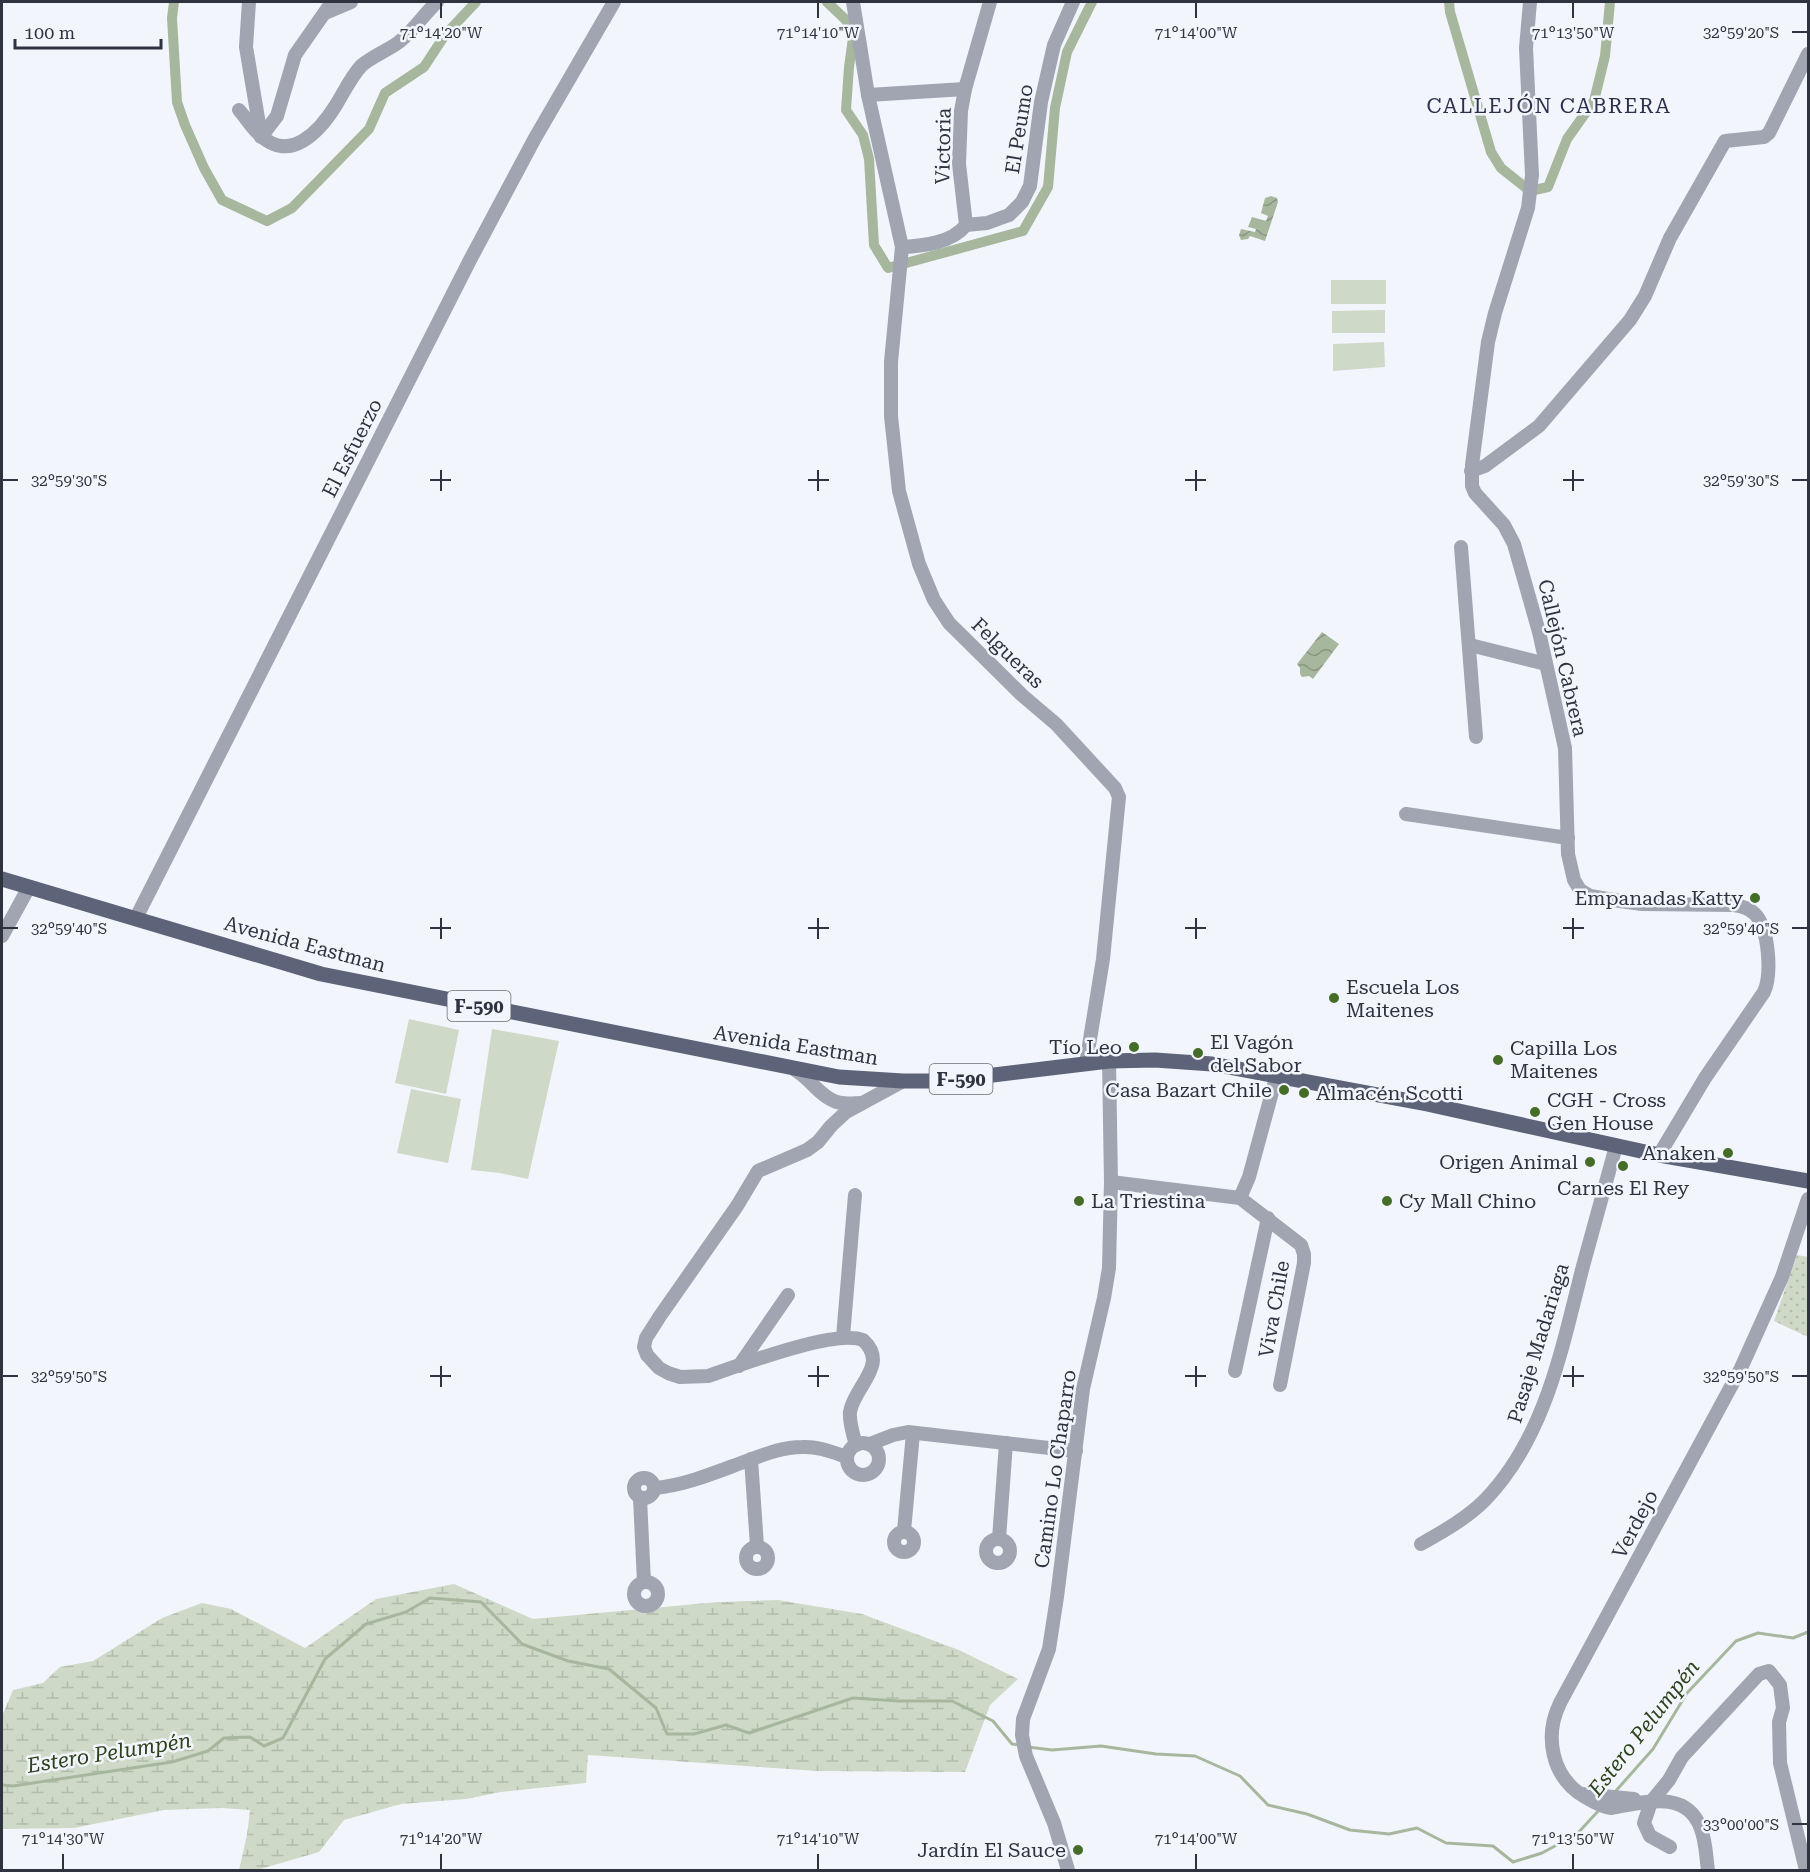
<svg xmlns="http://www.w3.org/2000/svg" width="1810" height="1872" viewBox="0 0 1810 1872" font-family="'Roboto Serif',serif">
	<style>
		.grass { fill: url(#grass-dots) }
		.wetland { fill: url(#wetland-marsh) }
		.garden { fill: #cedac7 }
		.water { fill: url(#water-waves) }
		.lines { fill: none; stroke-linecap: round; stroke-linejoin: round }
		.stream { stroke: #a7b79e; stroke-width: 3 }
		.canal { stroke: #a7b79e; stroke-width: 10 }
		.minor { stroke: #a1a5b1; stroke-width: 14 }
		.major { stroke: #5d6378; stroke-width: 15 }
		.ticks { fill: none; stroke: #2f3340; stroke-width: 2 }
		.poi-dot { fill: #456d28; stroke: #f3f5fc; stroke-width: 2 }
		.labels { text-anchor: middle; dominant-baseline: central; stroke-width: 5; stroke-linejoin: round; paint-order: stroke }
		.shield { fill: #f3f5fc; stroke: #6a6d78; stroke-width: 1.5 }
		.shield-label { font-size: 18px; font-weight: bold; fill: #2f3340 }
		.street-label { font-size: 20px; fill: #2f3340; stroke: #f3f5fc }
		.poi-label { font-size: 20px; fill: #2f3340; stroke: #f3f5fc; text-anchor: start }
		.neighbourhood-label { font-size: 21px; letter-spacing: 1.5px; fill: #2b314b; stroke: #f3f5fc }
		.water-label { font-size: 21px; font-style: italic; fill: #2b421a; stroke: #f3f5fc }
		.ticks-label { font-size: 15px; text-anchor: middle; fill: #2f3340; stroke: #f3f5fc; stroke-width: 5; stroke-linejoin: round; paint-order: stroke }
	</style>
	<defs>
		<pattern id="grass-dots" width="8" height="8" patternUnits="userSpaceOnUse" patternTransform="scale(1.5)"><rect width="8" height="8" fill="#cedac7"/><path d="M2 2h.1M6 6h.1" fill="none" stroke="#b1bcac" stroke-width="1.8" stroke-linecap="round"/></pattern>
		<pattern id="wetland-marsh" width="20" height="14" patternUnits="userSpaceOnUse" patternTransform="scale(1.5)"><rect width="20" height="14" fill="#cedac7"/><path d="M1 5h8M5 5V1M11 12h8M15 12V8" fill="none" stroke="#b1bcac"/></pattern>
		<pattern id="water-waves" width="16" height="10" patternUnits="userSpaceOnUse" patternTransform="scale(1.5)"><rect width="16" height="10" fill="#a7b79e"/><path d="M0 5q4-4 8 0t8 0" fill="none" stroke="#889582"/></pattern>
	</defs>
	<rect width="100%" height="100%" fill="#f3f5fc"/>
	<!-- grass -->
	<path class="grass" d="M 1797,1255 L 1808,1257 L 1808,1337 L 1774,1321 Z"/>
	<!-- wetland -->
	<path class="wetland" d="M 454,1584 L 533,1619 L 718,1602 L 778,1600 L 862,1614 L 959,1650 L 1018,1679 L 990,1705 L 965,1772 L 817,1771 L 588,1755 L 586,1783 L 501,1792 L 466,1799 L 401,1804 L 344,1820 L 319,1852 L 257,1870 L 239,1870 L 247,1835 L 250,1810 L 222,1808 L 164,1810 L 74,1828 L 2,1829 L 2,1716 L 13,1690 L 43,1683 L 60,1667 L 93,1661 L 162,1618 L 202,1603 L 231,1609 L 305,1648 L 376,1599 Z"/>
	<!-- garden -->
	<g class="garden">
		<rect x="1331" y="280" width="55" height="24"/>
		<path d="M 1385,310 L 1385,333 L 1332,333 L 1332,311 Z"/>
		<path d="M 1384,342 L 1385,367 L 1333,371 L 1333,344 Z"/>
		<path d="M 409,1019 L 459,1030 L 446,1094 L 395,1083 Z"/>
		<path d="M 492,1029 L 559,1041 L 528,1179 L 500,1173 L 471,1170 Z"/>
		<path d="M 411,1089 L 461,1099 L 448,1163 L 397,1153 Z"/>
	</g>
	<!-- water -->
	<g class="water">
		<path d="M 1271,196 L 1277,198 L 1278,202 L 1265,241 L 1250,236 L 1248,239 L 1241,240 L 1239,235 L 1241,229 L 1255,232 L 1256,229 L 1248,227 L 1252,217 L 1266,221 L 1268,216 L 1261,213 L 1265,198 Z"/>
		<path d="M 1322,632 L 1339,644 L 1313,679 L 1309,676 L 1302,677 L 1300,674 L 1300,668 L 1297,664 Z"/>
	</g>
	<g class="lines">
		<!-- stream -->
		<g class="stream">
			<path d="M 1028,1747 L 1052,1750 L 1101,1746 L 1156,1754 L 1195,1756 L 1240,1776 L 1268,1805 L 1307,1814 L 1350,1830 L 1389,1834 L 1417,1828 L 1446,1843 L 1493,1846 L 1513,1862 L 1542,1853 L 1577,1834 L 1600,1809"/>
			<path d="M 2,1785 L 13,1786 L 172,1762 L 208,1751 L 224,1738 L 250,1737 L 264,1746 L 283,1738 L 325,1659 L 366,1624 L 406,1612 L 430,1598 L 481,1602 L 522,1644 L 568,1661 L 609,1669 L 656,1708 L 667,1734 L 694,1734 L 726,1725 L 749,1733 L 853,1698 L 898,1701 L 952,1701 L 993,1721 L 1012,1744 L 1019,1745"/>
			<path d="M 1614,1793 L 1653,1749 L 1687,1693 L 1736,1641 L 1758,1633 L 1793,1638 L 1808,1632"/>
		</g>
		<!-- canal -->
		<g class="canal">
			<path d="M 174,2 L 172,18 L 177,102 L 185,125 L 204,168 L 222,200 L 267,221 L 292,208 L 369,129 L 385,93 L 424,67 L 445,35 L 476,2"/>
			<path d="M 827,2 L 846,20 L 853,38 L 849,67 L 846,110 L 863,135 L 869,159 L 874,245 L 888,268 L 1023,231 L 1048,187 L 1055,108 L 1067,52 L 1092,2"/>
			<path d="M 1449,2 L 1450,12 L 1491,152 L 1501,168 L 1530,191 L 1548,187 L 1567,139 L 1594,101 L 1605,56 L 1610,2"/>
		</g>
		<!-- minor -->
		<g class="minor">
			<path d="M 249,2 L 246,47 L 261,136"/>
			<path d="M 853,2 L 868,95 L 902,247 L 891,362 L 891,416 L 899,491 L 919,564 L 934,600 L 949,623 L 1023,696 L 1056,724 L 1115,788 L 1119,797 L 1103,959 L 1086,1064"/>
			<path d="M 1530,2 L 1526,48 L 1532,175 L 1528,208 L 1495,313 L 1488,342 L 1472,465 L 1472,486 L 1475,493 L 1504,525 L 1514,544 L 1539,632 L 1565,748 L 1568,854 L 1574,880 L 1580,890 L 1590,896 L 1620,901 L 1642,904 L 1734,905 C 1742,906 1749,908 1755,914 C 1769,929 1772,974 1764,992 L 1705,1078 L 1659,1155"/>
			<path d="M 325,13 L 351,2"/>
			<path d="M 868,95 L 965,89"/>
			<path d="M 239,110 C 246,118 252,128 260,135 C 290,164 320,131 336,105 C 344,92 351,77 361,66 C 372,56 387,51 399,42 C 414,30 424,14 437,2"/>
			<path d="M 261,137 L 277,116 L 295,55 L 332,2"/>
			<path d="M 966,225 L 987,223 L 1009,215 L 1022,202 L 1030,186 L 1041,102 L 1054,45 L 1073,2"/>
			<path d="M 902,247 C 923,246 952,243 966,225 L 959,164 L 961,111 L 965,89 L 990,2"/>
			<path d="M 1471,471 L 1485,466 L 1539,426 L 1630,320 L 1645,296 L 1670,238 L 1725,141 L 1764,137 L 1769,133 L 1808,54"/>
			<path d="M 1461,547 L 1476,737"/>
			<path d="M 1470,645 L 1546,664"/>
			<path d="M 1406,814 L 1568,838"/>
			<path d="M 136,918 L 470,260 L 535,138 L 614,2"/>
			<path d="M 2,936 L 29,887"/>
			<path d="M 795,1070 C 811,1079 823,1101 842,1103 C 848,1104 855,1103 861,1103"/>
			<path d="M 1111,1182 L 1240,1198 L 1301,1245 L 1304,1254 L 1304,1263 L 1280,1385"/>
			<path d="M 1240,1198 L 1249,1177 L 1277,1074"/>
			<path d="M 843,1337 L 855,1195"/>
			<path d="M 739,1366 L 788,1295"/>
			<path d="M 1235,1371 L 1268,1218"/>
			<circle cx="863" cy="1459" r="16"/>
			<path d="M 870,1444 L 893,1435 L 908,1432 L 1076,1451"/>
			<path d="M 856,1445 C 853,1434 849,1422 850,1412 C 854,1386 890,1365 863,1340 C 834,1329 741,1365 708,1376 L 680,1377 L 668,1373 L 659,1368 L 647,1355 L 644,1347 L 646,1338 L 660,1316 L 737,1206 L 758,1171 L 807,1150 L 818,1142 L 831,1126 L 846,1112 L 903,1081"/>
			<path d="M 751,1459 L 757,1546"/>
			<circle cx="644" cy="1488" r="10"/>
			<path d="M 655,1488 C 688,1485 721,1470 752,1459 C 768,1453 784,1447 802,1447 C 817,1446 832,1452 847,1457"/>
			<path d="M 640,1498 L 644,1582"/>
			<path d="M 904,1531 L 913,1433"/>
			<circle cx="904" cy="1542" r="10"/>
			<path d="M 999,1539 L 1006,1443"/>
			<circle cx="998" cy="1551" r="12"/>
			<path d="M 1421,1544 C 1444,1531 1467,1518 1485,1500 C 1546,1437 1562,1347 1583,1266 C 1594,1226 1605,1186 1616,1146"/>
			<circle cx="757" cy="1558" r="11"/>
			<circle cx="646" cy="1594" r="12"/>
			<path d="M 1582,1794 L 1634,1799"/>
			<path d="M 1670,1847 L 1650,1836 L 1644,1823 L 1651,1802 L 1669,1780 L 1682,1757 L 1759,1674 L 1769,1671 L 1780,1685 L 1783,1708 L 1779,1722 L 1780,1763 L 1806,1870"/>
			<path d="M 1068,1870 L 1054,1823 L 1026,1756 L 1022,1735 L 1023,1719 L 1049,1649 L 1057,1597 L 1083,1389 L 1104,1298 L 1109,1268 L 1111,1182 L 1109,1061"/>
			<path d="M 1708,1870 C 1706,1857 1706,1842 1701,1829 C 1687,1788 1642,1803 1611,1808 C 1601,1807 1594,1802 1585,1797 C 1551,1777 1544,1736 1560,1703 L 1741,1368 L 1782,1277 L 1808,1199"/>
		</g>
		<!-- major -->
		<path class="major" d="M 2,879 L 321,974 L 839,1077 L 903,1081 L 944,1081 L 1109,1061 L 1155,1060 L 1212,1064 L 1427,1104 L 1659,1155 L 1808,1181"/>
	</g>
	<!-- ticks -->
	<path class="ticks" d="M 441,3 L 441,18M 818,3 L 818,18M 1196,3 L 1196,18M 1573,3 L 1573,18M 1792,32 L 1807,32M 441,470 L 441,491M 818,470 L 818,491M 1196,470 L 1196,491M 1573,470 L 1573,491M 3,480 L 18,480M 430,480 L 451,480M 808,480 L 829,480M 1185,480 L 1206,480M 1563,480 L 1584,480M 1792,480 L 1807,480M 441,918 L 441,939M 818,918 L 818,939M 1196,918 L 1196,939M 1573,918 L 1573,939M 3,928 L 18,928M 430,928 L 451,928M 808,928 L 829,928M 1185,928 L 1206,928M 1563,928 L 1584,928M 1792,928 L 1807,928M 441,1366 L 441,1387M 818,1366 L 818,1387M 1196,1366 L 1196,1387M 1573,1366 L 1573,1387M 3,1376 L 18,1376M 430,1376 L 451,1376M 808,1376 L 829,1376M 1185,1376 L 1206,1376M 1563,1376 L 1584,1376M 1792,1376 L 1807,1376M 1792,1824 L 1807,1824M 63,1854 L 63,1869M 441,1854 L 441,1869M 818,1854 L 818,1869M 1196,1854 L 1196,1869M 1573,1854 L 1573,1869"/>
	<!-- markers -->
	<g class="poi-dot">
		<circle cx="1755" cy="898" r="6"/>
		<circle cx="1334" cy="998" r="6"/>
		<circle cx="1134" cy="1047" r="6"/>
		<circle cx="1198" cy="1053" r="6"/>
		<circle cx="1498" cy="1060" r="6"/>
		<circle cx="1284" cy="1090" r="6"/>
		<circle cx="1304" cy="1093" r="6"/>
		<circle cx="1535" cy="1112" r="6"/>
		<circle cx="1728" cy="1153" r="6"/>
		<circle cx="1590" cy="1162" r="6"/>
		<circle cx="1623" cy="1166" r="6"/>
		<circle cx="1079" cy="1201" r="6"/>
		<circle cx="1387" cy="1201" r="6"/>
		<circle cx="1078" cy="1850" r="6"/>
	</g>
	<g class="labels">
		<!-- shield labels -->
		<g class="shield">
			<rect x="447.5" y="991" width="63" height="30" rx="4.5"/>
			<rect x="929.5" y="1064" width="63" height="30" rx="4.5"/>
		</g>
		<g class="shield-label">
			<text x="479" y="1006">F-590</text>
			<text x="961" y="1079">F-590</text>
		</g>
		<!-- street labels -->
		<g class="street-label">
			<text transform="translate(1019 129) rotate(-81)">El Peumo</text>
			<text transform="translate(943 146) rotate(-89)">Victoria</text>
			<text transform="translate(352 448) rotate(-63)">El Esfuerzo</text>
			<text transform="translate(1008 653) rotate(44)">Felgueras</text>
			<text transform="translate(1563 658) rotate(77)">Callejón Cabrera</text>
			<text transform="translate(305 944) rotate(15)">Avenida Eastman</text>
			<text transform="translate(796 1045) rotate(9)">Avenida Eastman</text>
			<text transform="translate(1274 1309) rotate(-80)">Viva Chile</text>
			<text transform="translate(1538 1343) rotate(-73)">Pasaje Madariaga</text>
			<text transform="translate(1055 1469) rotate(-82)">Camino Lo Chaparro</text>
			<text transform="translate(1635 1524) rotate(-62)">Verdejo</text>
		</g>
		<!-- poi labels -->
		<g class="poi-label">
			<text x="1743" y="898" text-anchor="end">Empanadas Katty</text>
			<text x="1346" y="987">Escuela Los<tspan x="1346" dy="23">Maitenes</tspan></text>
			<text x="1210" y="1042">El Vagón<tspan x="1210" dy="23">del Sabor</tspan></text>
			<text x="1122" y="1047" text-anchor="end">Tío Leo</text>
			<text x="1510" y="1048">Capilla Los<tspan x="1510" dy="23">Maitenes</tspan></text>
			<text x="1272" y="1090" text-anchor="end">Casa Bazart Chile</text>
			<text x="1316" y="1093">Almacén Scotti</text>
			<text x="1547" y="1100">CGH - Cross<tspan x="1547" dy="23">Gen House</tspan></text>
			<text x="1716" y="1153" text-anchor="end">Anaken</text>
			<text x="1578" y="1162" text-anchor="end">Origen Animal</text>
			<text x="1623" y="1188" text-anchor="middle">Carnes El Rey</text>
			<text x="1091" y="1201">La Triestina</text>
			<text x="1399" y="1201">Cy Mall Chino</text>
			<text x="1066" y="1850" text-anchor="end">Jardín El Sauce</text>
		</g>
		<!-- neighbourhood labels -->
		<g class="neighbourhood-label">
			<text x="1549" y="106">CALLEJÓN CABRERA</text>
		</g>
		<!-- water labels -->
		<g class="water-label">
			<text transform="translate(1644 1728) rotate(-52)">Estero Pelumpén</text>
			<text transform="translate(109 1753) rotate(-9)">Estero Pelumpén</text>
		</g>
	</g>
	<g class="ticks-label">
		<text x="1741" y="38">32°59'20"S</text>
		<text x="441" y="38">71°14'20"W</text>
		<text x="818" y="38">71°14'10"W</text>
		<text x="1196" y="38">71°14'00"W</text>
		<text x="1573" y="38">71°13'50"W</text>
		<text x="69" y="486">32°59'30"S</text>
		<text x="1741" y="486">32°59'30"S</text>
		<text x="69" y="934">32°59'40"S</text>
		<text x="1741" y="934">32°59'40"S</text>
		<text x="69" y="1382">32°59'50"S</text>
		<text x="1741" y="1382">32°59'50"S</text>
		<text x="1741" y="1830">33°00'00"S</text>
		<text x="63" y="1844">71°14'30"W</text>
		<text x="441" y="1844">71°14'20"W</text>
		<text x="818" y="1844">71°14'10"W</text>
		<text x="1196" y="1844">71°14'00"W</text>
		<text x="1573" y="1844">71°13'50"W</text>
	</g>
	<!-- border -->
	<rect width="1810" height="1872" fill="none" stroke="#2f3340" stroke-width="6"/>
	<!-- scale -->
	<path d="M15 39v9h146v-9" fill="none" stroke="#2f3340" stroke-width="3"/>
	<text x="24" y="39" font-size="18" fill="#2f3340" stroke="#f3f5fc" stroke-width="4.5" paint-order="stroke">100 m</text>
</svg>
